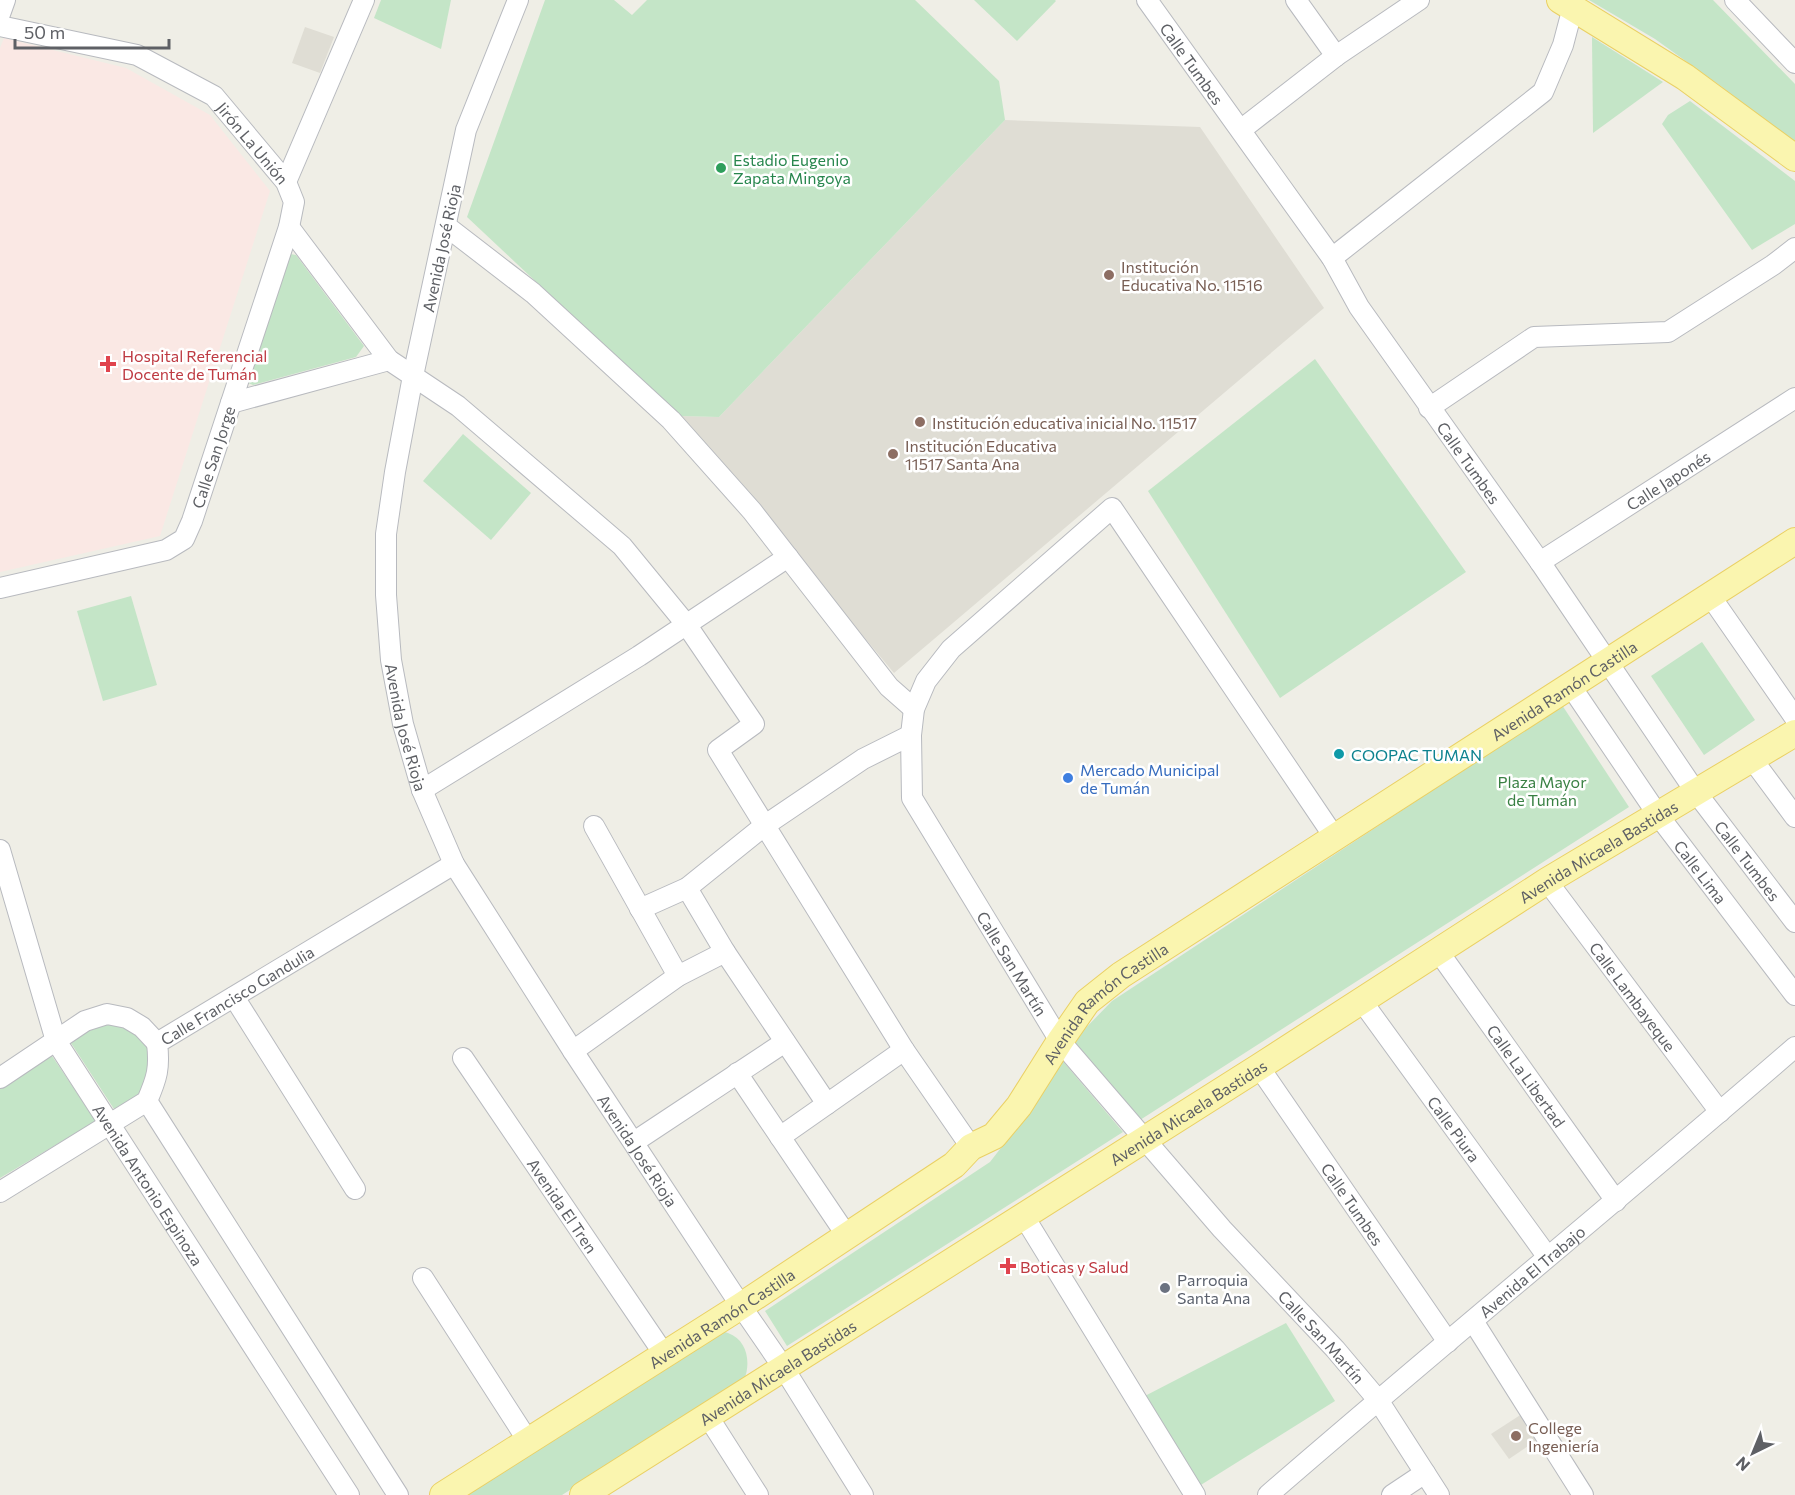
<svg xmlns="http://www.w3.org/2000/svg" width="1795" height="1495" viewBox="0 0 1795 1495" font-family="Commissioner,sans-serif">
	<style>
		.education { fill: #dfddd4 }
		.medical { fill: #fae8e4 }
		.green { fill: #c4e5c7 }
		.lines { fill: none; stroke-linecap: round; stroke-linejoin: round }
		.minor-casing { stroke: #b8babf; stroke-width: 22 }
		.major-casing { stroke: #ead064; stroke-width: 28 }
		.minor { stroke: #fff; stroke-width: 20 }
		.major { stroke: #faf5af; stroke-width: 26 }
		.leisure-dot { fill: #2e9e5b; stroke: #fff; stroke-width: 2 }
		.education-dot { fill: #8d6e63; stroke: #fff; stroke-width: 2 }
		.health-dot { fill: #e0444e; stroke: #fff; stroke-width: 2 }
		.culture-dot { fill: #0f9aa8; stroke: #fff; stroke-width: 2 }
		.shop-dot { fill: #3f7fe0; stroke: #fff; stroke-width: 2 }
		.worship-dot { fill: #6b7280; stroke: #fff; stroke-width: 2 }
		.labels { text-anchor: middle; dominant-baseline: central; stroke-width: 5; stroke-linejoin: round; paint-order: stroke }
		.street-label { font-size: 16px; fill: #5e6065; stroke: #fff }
		.leisure-label { font-size: 16px; fill: #27864d; stroke: #fff; text-anchor: start }
		.education-label { font-size: 16px; fill: #785e54; stroke: #fff; text-anchor: start }
		.health-label { font-size: 16px; fill: #be3a42; stroke: #fff; text-anchor: start }
		.culture-label { font-size: 16px; fill: #0d838f; stroke: #fff; text-anchor: start }
		.shop-label { font-size: 16px; fill: #366cbe; stroke: #fff; text-anchor: start }
		.park-label { font-size: 16px; fill: #398043; stroke: #fff }
		.worship-label { font-size: 16px; fill: #5b616d; stroke: #fff; text-anchor: start }
	</style>
	<rect width="100%" height="100%" fill="#efeee6"/>
	<!-- education -->
	<g class="education">
		<path d="M 305,27 L 334,37 L 320,73 L 292,63 Z"/>
		<path d="M 1005,120 L 1200,127 L 1324,308 L 894,673 L 679,416 L 719,417 Z"/>
		<path d="M 1525,1412 L 1540,1438 L 1509,1459 L 1491,1434 Z"/>
	</g>
	<!-- medical -->
	<path class="medical" d="M 4,38 L 126,68 L 210,115 L 270,191 L 160,536 L 0,572 L 0,48 Z"/>
	<!-- green -->
	<g class="green">
		<path d="M 381,0 L 451,0 L 441,49 L 374,18 Z"/>
		<path d="M 545,0 L 614,0 L 632,15 L 647,0 L 915,0 L 999,81 L 1005,120 L 719,417 L 679,416 L 467,217 Z"/>
		<path d="M 974,0 L 1055,0 L 1056,1 L 1017,41 Z"/>
		<path d="M 1589,0 L 1713,0 L 1795,84 L 1795,143 L 1722,87 L 1655,39 Z"/>
		<path d="M 1592,37 L 1663,82 L 1593,133 Z"/>
		<path d="M 1690,101 L 1795,181 L 1795,224 L 1752,250 L 1662,124 L 1668,115 Z"/>
		<path d="M 290,254 L 296,255 L 364,346 L 356,357 L 253,385 L 248,383 Z"/>
		<path d="M 1315,359 L 1466,572 L 1280,698 L 1148,491 Z"/>
		<path d="M 463,434 L 531,493 L 491,540 L 423,481 Z"/>
		<path d="M 131,596 L 157,685 L 103,701 L 77,611 Z"/>
		<path d="M 1702,642 L 1755,720 L 1704,755 L 1651,676 Z"/>
		<path d="M 1562,705 L 1629,807 L 1140,1120 L 1073,1041 L 1112,1001 Z"/>
		<path d="M 110,1023 C 137,1027 159,1046 148,1074 C 146,1079 145,1086 141,1091 C 134,1099 123,1104 114,1109 L 71,1043 L 93,1027 Z"/>
		<path d="M 50,1053 L 96,1121 L 0,1178 L 0,1088 Z"/>
		<path d="M 1061,1059 L 1123,1132 L 787,1346 L 765,1311 L 990,1162 L 1037,1101 Z"/>
		<path d="M 1286,1323 L 1335,1401 L 1196,1488 L 1141,1398 Z"/>
		<path d="M 713,1332 C 717,1332 724,1331 728,1333 C 748,1340 751,1364 744,1380 L 562,1495 L 458,1495 Z"/>
	</g>
	<g class="lines">
		<!-- minor casing -->
		<g class="minor-casing">
			<g id="minor">
				<path id="s1" d="M 518,0 L 466,130 L 413,376 L 395,472 L 386,534 L 386,595 L 391,660 L 403,724 L 422,790 L 454,864 L 573,1051 L 741,1306 L 783,1367 L 863,1495"/>
				<path id="s2" d="M 1147,0 L 1332,258 L 1359,307 L 1540,562 L 1695,791 L 1795,922"/>
				<path d="M 1296,0 L 1336,56"/>
				<path d="M 1735,0 L 1795,63"/>
				<path d="M 0,14 L 5,0"/>
				<path id="s3" d="M 0,26 L 137,55 L 214,96 L 286,182 L 294,202 L 289,227 L 192,521 L 184,539 L 166,550 L 0,588"/>
				<path d="M 1242,129 L 1336,56 L 1419,0"/>
				<path d="M 286,182 L 364,0"/>
				<path d="M 446,226 L 533,293 L 671,420 L 752,511 L 889,687 L 914,709"/>
				<path d="M 289,227 L 389,360 L 458,406 L 622,546 L 686,624 L 754,724 L 718,750 L 904,1050 L 971,1147"/>
				<path d="M 1332,258 L 1543,92 L 1563,45 L 1573,7"/>
				<path d="M 231,403 L 389,360"/>
				<path d="M 1429,408 L 1534,337 L 1668,332 L 1773,265 L 1795,248"/>
				<path id="s4" d="M 1540,562 L 1795,398"/>
				<path d="M 1711,597 L 1795,718"/>
				<path id="s5" d="M 1570,685 L 1658,815 L 1795,995"/>
				<path d="M 1752,759 L 1795,817"/>
				<path d="M 422,790 L 639,656 L 788,557"/>
				<path d="M 594,826 L 678,976"/>
				<path id="s6" d="M 1335,838 L 1112,508 L 951,649 L 926,681 L 914,709 L 911,735 L 912,798 L 1060,1041 L 1222,1229 L 1335,1349 L 1378,1400 L 1439,1495"/>
				<path id="s7" d="M 0,850 L 56,1041 L 349,1495"/>
				<path id="s8" d="M 1547,881 L 1720,1112"/>
				<path d="M 687,888 L 725,952 L 827,1104"/>
				<path d="M 640,909 L 687,888 L 764,826 L 863,759 L 911,735"/>
				<path id="s9" d="M 1438,951 L 1616,1201"/>
				<path d="M 234,997 L 355,1189"/>
				<path id="s10" d="M 1361,1000 L 1547,1256"/>
				<path d="M 573,1051 L 678,976 L 725,952"/>
				<path id="s11" d="M 463,1058 L 664,1354"/>
				<path id="s12" d="M 1259,1067 L 1448,1342"/>
				<path d="M 737,1073 L 847,1236"/>
				<path d="M 0,1078 L 85,1021 L 107,1014 L 127,1018 L 142,1027 L 157,1043"/>
				<path d="M 147,1101 L 398,1495"/>
				<path d="M 780,1137 L 904,1050"/>
				<path d="M 634,1142 L 785,1042"/>
				<path id="s13" d="M 0,1192 L 147,1101 C 157,1078 160,1068 157,1043 L 454,864"/>
				<path d="M 1023,1215 L 1195,1495"/>
				<path d="M 423,1278 L 528,1441"/>
				<path d="M 1473,1321 L 1583,1495"/>
				<path d="M 707,1415 L 758,1495"/>
				<path id="s14" d="M 1268,1495 C 1442,1344 1621,1198 1795,1047"/>
				<path d="M 1392,1495 L 1425,1473"/>
			</g>
		</g>
		<!-- major casing -->
		<g class="major-casing">
			<g id="major">
				<path d="M 1560,0 L 1685,77 L 1795,158"/>
				<path id="s15" d="M 443,1495 L 741,1306 L 954,1165 L 971,1147 L 994,1136 L 1019,1106 L 1060,1041 L 1087,1002 L 1121,975 L 1795,541"/>
				<path id="s16" d="M 583,1495 L 1259,1067 L 1547,881 L 1795,733"/>
			</g>
		</g>
		<!-- minor -->
		<use href="#minor" class="minor"/>
		<!-- major -->
		<use href="#major" class="major"/>
	</g>
	<!-- markers -->
	<circle class="leisure-dot" cx="721" cy="168" r="6"/>
	<g class="education-dot">
		<circle cx="1109" cy="275" r="6"/>
		<circle cx="920" cy="422" r="6"/>
		<circle cx="893" cy="454" r="6"/>
		<circle cx="1516" cy="1436" r="6"/>
	</g>
	<g class="health-dot">
		<path d="M105 355h6v6h6v6h-6v6h-6v-6h-6v-6h6z"/>
		<path d="M1005 1257h6v6h6v6h-6v6h-6v-6h-6v-6h6z"/>
	</g>
	<circle class="culture-dot" cx="1339" cy="754" r="6"/>
	<circle class="shop-dot" cx="1068" cy="778" r="6"/>
	<circle class="worship-dot" cx="1165" cy="1288" r="6"/>
	<g class="labels">
		<!-- street labels -->
		<g class="street-label">
			<text stroke="none"><textPath href="#s2" startOffset="78">Calle Tumbes</textPath></text>
			<text stroke="none"><textPath href="#s3" startOffset="288">Jirón La Unión</textPath></text>
			<text transform="translate(441 248) rotate(-78)">Avenida José Rioja</text>
			<text transform="translate(213 457) rotate(-72)">Calle San Jorge</text>
			<text stroke="none"><textPath href="#s2" startOffset="564">Calle Tumbes</textPath></text>
			<text stroke="none"><textPath href="#s4" startOffset="152">Calle Japonés</textPath></text>
			<text stroke="none"><textPath href="#s15" startOffset="1392">Avenida Ramón Castilla</textPath></text>
			<text stroke="none"><textPath href="#s1" startOffset="747">Avenida José Rioja</textPath></text>
			<text stroke="none"><textPath href="#s16" startOffset="1202">Avenida Micaela Bastidas</textPath></text>
			<text stroke="none"><textPath href="#s2" startOffset="1050">Calle Tumbes</textPath></text>
			<text stroke="none"><textPath href="#s5" startOffset="228">Calle Lima</textPath></text>
			<text stroke="none"><textPath href="#s6" startOffset="966">Calle San Martín</textPath></text>
			<text stroke="none"><textPath href="#s13" startOffset="326">Calle Francisco Gandulia</textPath></text>
			<text stroke="none"><textPath href="#s8" startOffset="144">Calle Lambayeque</textPath></text>
			<text stroke="none"><textPath href="#s15" startOffset="834">Avenida Ramón Castilla</textPath></text>
			<text stroke="none"><textPath href="#s9" startOffset="153">Calle La Libertad</textPath></text>
			<text stroke="none"><textPath href="#s16" startOffset="716">Avenida Micaela Bastidas</textPath></text>
			<text stroke="none"><textPath href="#s10" startOffset="159">Calle Piura</textPath></text>
			<text stroke="none"><textPath href="#s1" startOffset="1233">Avenida José Rioja</textPath></text>
			<text stroke="none"><textPath href="#s7" startOffset="370">Avenida Antonio Espinoza</textPath></text>
			<text stroke="none"><textPath href="#s12" startOffset="166">Calle Tumbes</textPath></text>
			<text stroke="none"><textPath href="#s11" startOffset="178">Avenida El Tren</textPath></text>
			<text stroke="none"><textPath href="#s14" startOffset="346">Avenida El Trabajo</textPath></text>
			<text stroke="none"><textPath href="#s15" startOffset="330">Avenida Ramón Castilla</textPath></text>
			<text stroke="none"><textPath href="#s6" startOffset="1452">Calle San Martín</textPath></text>
			<text stroke="none"><textPath href="#s16" startOffset="230">Avenida Micaela Bastidas</textPath></text>
		</g>
		<!-- leisure labels -->
		<g class="leisure-label">
			<text x="733" y="159">Estadio Eugenio<tspan x="733" dy="18">Zapata Mingoya</tspan></text>
		</g>
		<!-- education labels -->
		<g class="education-label">
			<text x="1121" y="266">Institución<tspan x="1121" dy="18">Educativa No. 11516</tspan></text>
			<text x="932" y="422">Institución educativa inicial No. 11517</text>
			<text x="905" y="445">Institución Educativa<tspan x="905" dy="18">11517 Santa Ana</tspan></text>
			<text x="1528" y="1427">College<tspan x="1528" dy="18">Ingeniería</tspan></text>
		</g>
		<!-- health labels -->
		<g class="health-label">
			<text x="122" y="355">Hospital Referencial<tspan x="122" dy="18">Docente de Tumán</tspan></text>
			<text x="1020" y="1266">Boticas y Salud</text>
		</g>
		<!-- culture labels -->
		<g class="culture-label">
			<text x="1351" y="754">COOPAC TUMAN</text>
		</g>
		<!-- shop labels -->
		<g class="shop-label">
			<text x="1080" y="769">Mercado Municipal<tspan x="1080" dy="18">de Tumán</tspan></text>
		</g>
		<!-- park labels -->
		<g class="park-label">
			<text x="1542" y="781">Plaza Mayor<tspan x="1542" dy="18">de Tumán</tspan></text>
		</g>
		<!-- worship labels -->
		<g class="worship-label">
			<text x="1177" y="1279">Parroquia<tspan x="1177" dy="18">Santa Ana</tspan></text>
		</g>
	</g>
	<!-- north arrow -->
	<g transform="translate(1753 1453) rotate(223)" stroke="#ffffff" stroke-width="4.5" paint-order="stroke">
	<path d="M0-4.5L10 22L0 15L-10 22Z" fill="#5e6065"/>
	<text y="-9" font-size="16" font-weight="bold" text-anchor="middle" fill="#5e6065">N</text>
	</g>
	<!-- scale -->
	<path d="M15 39v9h154v-9" fill="none" stroke="#5e6065" stroke-width="3"/>
	<text x="24" y="39" font-size="18" fill="#5e6065" stroke="#ffffff" stroke-width="4.5" paint-order="stroke">50 m</text>
</svg>
